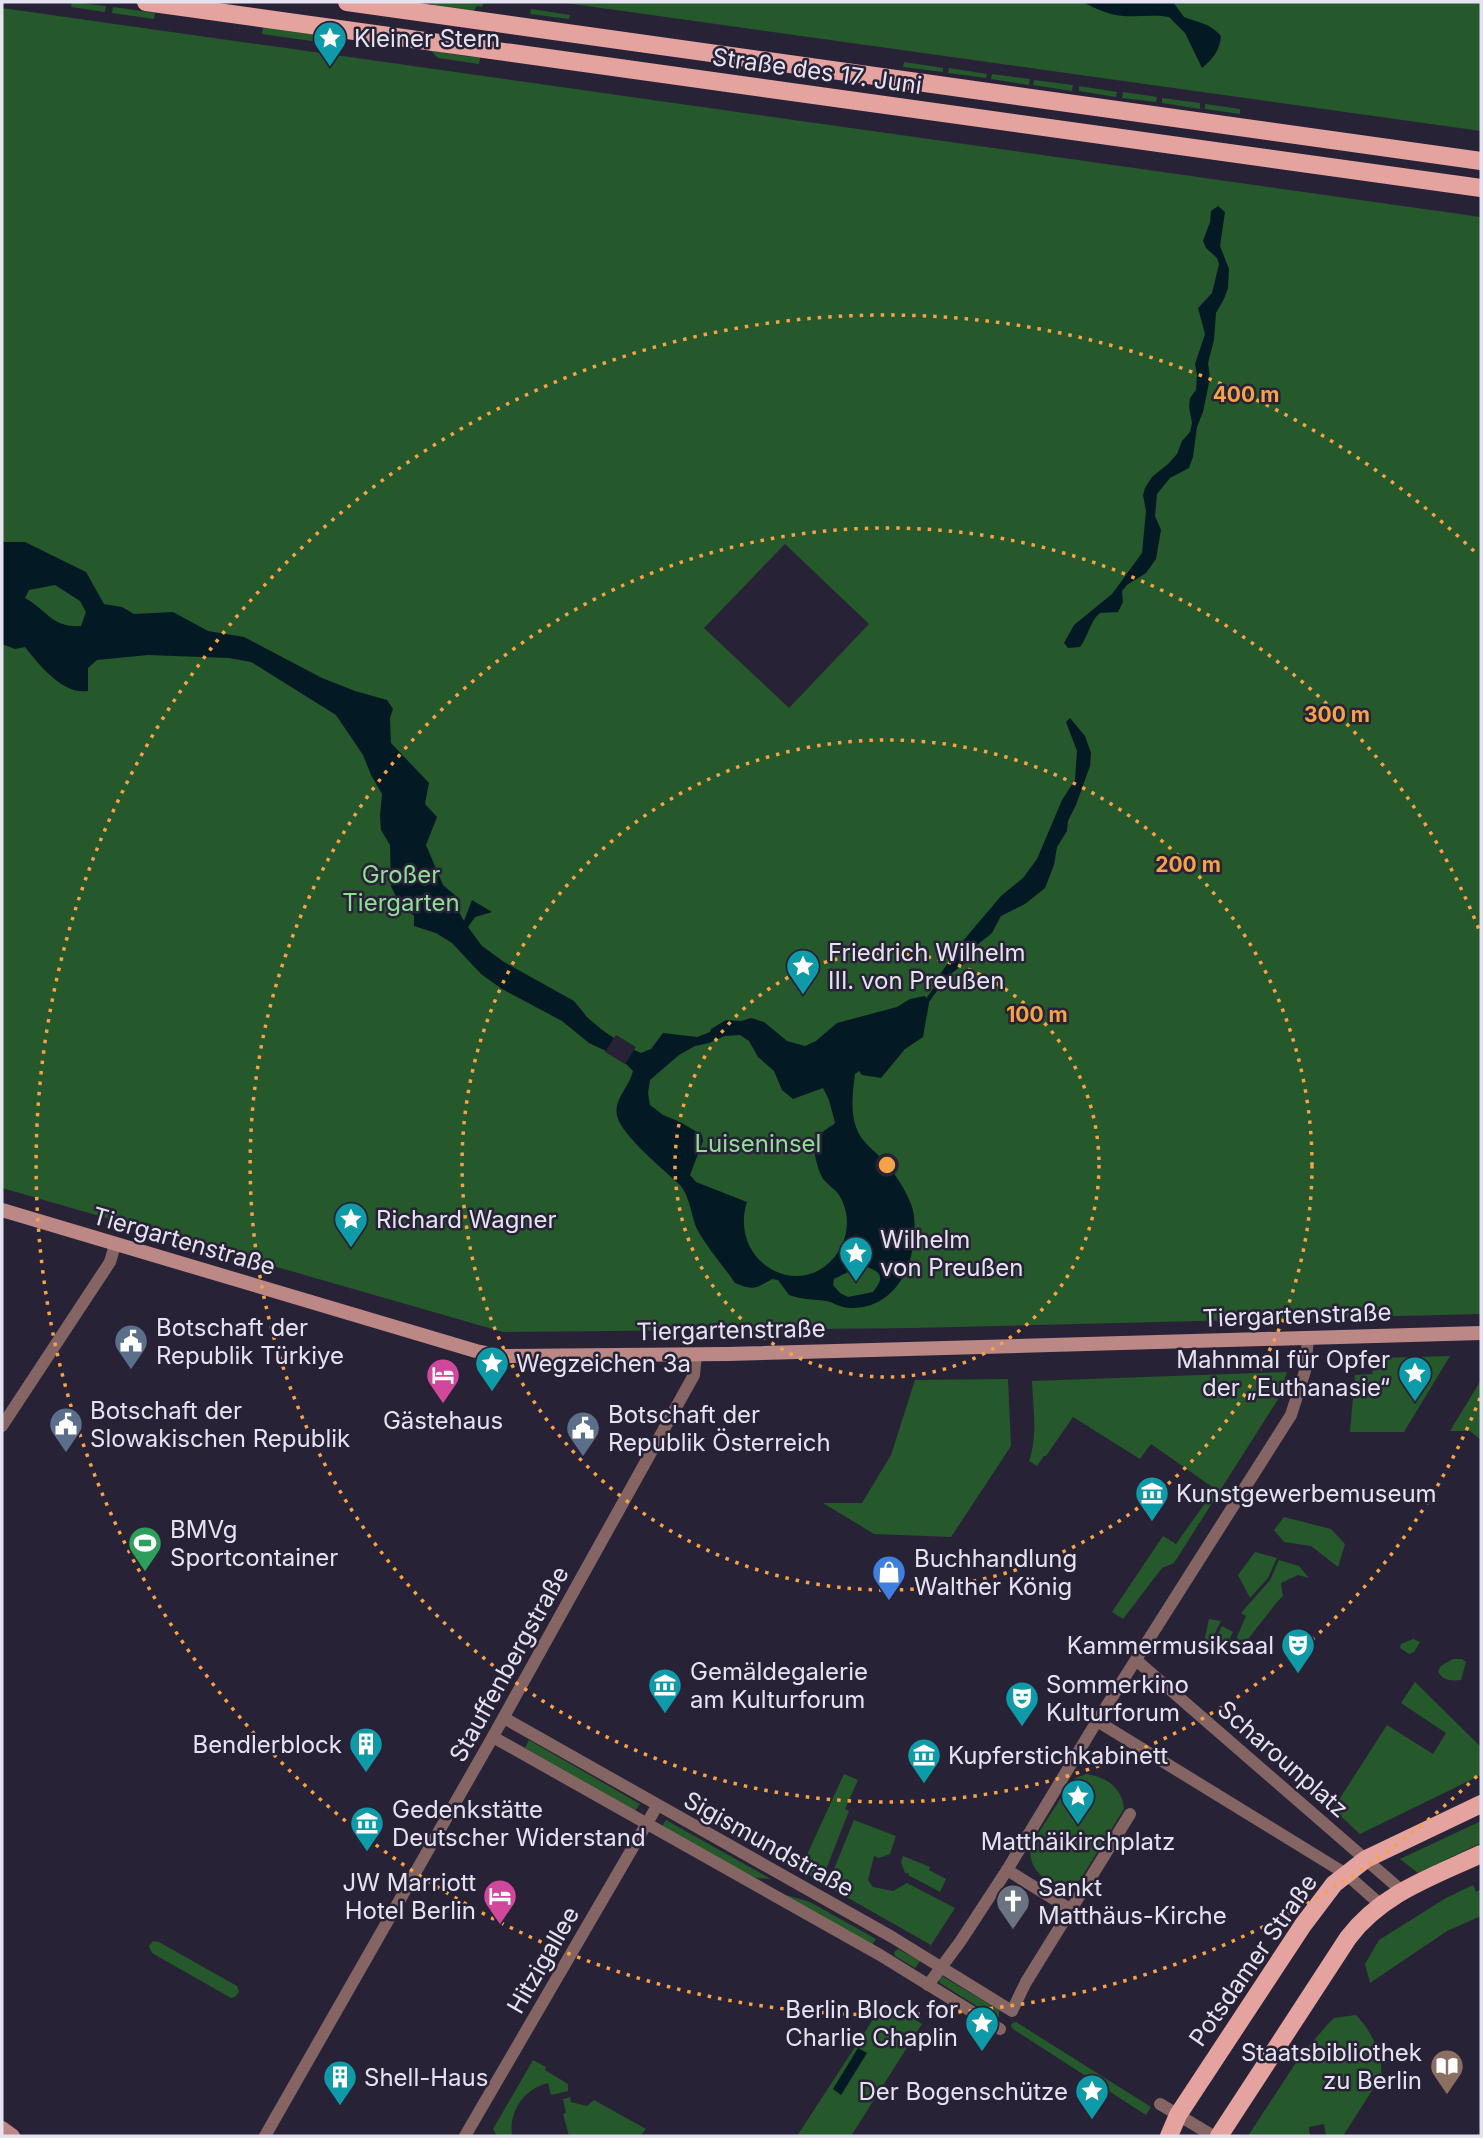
<svg xmlns="http://www.w3.org/2000/svg" width="1483" height="2138" viewBox="0 0 1483 2138" font-family="Inter,sans-serif">
	<style>
		.green { fill: #25582a; fill-rule: evenodd }
		.water { fill: #031a25; fill-rule: evenodd }
		.pier { fill: #282237 }
		.lines { fill: none; stroke-linecap: round; stroke-linejoin: round }
		.stream { stroke: #031a25; stroke-width: 4.5 }
		.minor { stroke: #856563; stroke-width: 12 }
		.secondary { stroke: #bb8886; stroke-width: 14 }
		.primary { stroke: #e5a3a0; stroke-width: 18 }
		.ring { fill: none; stroke: #f6a247; stroke-width: 3.5; stroke-dasharray: 3.5 7 }
		.labels { text-anchor: middle; dominant-baseline: central; stroke-width: 5; stroke-linejoin: round; paint-order: stroke }
		.poi-label { font-size: 24px; fill: #e6e3f1; stroke: #282237; text-anchor: start }
		.street-label { font-size: 24px; fill: #e6e3f1; stroke: #282237 }
		.park-label { font-size: 24px; fill: #92dd96; stroke: #282237 }
		.centre { fill: #f6a247; stroke: #282237; stroke-width: 3.5 }
		.ring-label { font-size: 21px; text-anchor: middle; font-weight: bold; fill: #f6a247; stroke: #282237; stroke-width: 5; stroke-linejoin: round; paint-order: stroke }
	</style>
	<rect width="100%" height="100%" fill="#282237"/>
	<!-- green -->
	<g class="green">
		<path d="M 72,2 L 106,6 L 105,12 L 71,7 Z"/>
		<path d="M 435,2 L 484,2 L 482,7 L 477,6 L 473,12 L 431,6 Z"/>
		<path d="M 559,2 L 1481,2 L 1481,131 L 687,20 Z"/>
		<path d="M 113,7 L 155,13 L 154,19 L 112,13 Z"/>
		<path d="M 2,8 L 1481,217 L 1481,1314 L 914,1328 L 503,1332 L 2,1188 ZM 785,544 L 869,624 L 789,708 L 704,628 Z"/>
		<path d="M 531,9 L 570,15 L 569,19 L 530,14 Z"/>
		<path d="M 268,25 L 327,33 L 326,43 L 262,34 L 263,28 Z"/>
		<path d="M 427,47 L 439,49 L 444,53 L 480,58 L 479,64 L 438,58 Z"/>
		<path d="M 904,62 L 943,68 L 943,72 L 903,67 Z"/>
		<path d="M 949,68 L 987,74 L 986,78 L 948,73 Z"/>
		<path d="M 992,74 L 1030,79 L 1029,85 L 991,79 Z"/>
		<path d="M 1034,80 L 1073,85 L 1072,91 L 1033,85 Z"/>
		<path d="M 1079,86 L 1117,92 L 1116,97 L 1079,91 Z"/>
		<path d="M 1123,92 L 1157,97 L 1156,102 L 1122,98 Z"/>
		<path d="M 1162,98 L 1200,103 L 1200,109 L 1162,103 Z"/>
		<path d="M 1205,104 L 1240,109 L 1240,114 L 1205,109 Z"/>
		<path d="M 1450,1356 L 1404,1432 L 1350,1432 L 1355,1375 L 1372,1374 L 1377,1358 Z"/>
		<path d="M 1287,1372 L 1277,1401 L 1174,1563 L 1162,1568 L 1123,1619 L 1112,1612 L 1163,1536 L 1176,1544 L 1215,1489 L 1151,1444 L 1140,1459 L 1073,1417 L 1046,1456 L 1044,1456 L 1037,1466 L 1029,1461 C 1038,1436 1033,1407 1032,1381 Z"/>
		<path d="M 1008,1379 L 1011,1446 L 951,1537 L 874,1534 L 823,1503 L 862,1503 L 891,1455 L 915,1380 Z"/>
		<path d="M 1481,1380 L 1481,1440 L 1470,1431 L 1450,1431 Z"/>
		<path d="M 1284,1517 L 1331,1529 L 1345,1544 L 1338,1567 L 1311,1546 L 1284,1542 L 1274,1530 Z"/>
		<path d="M 1255,1552 L 1277,1558 L 1268,1578 L 1250,1598 L 1238,1575 Z"/>
		<path d="M 1279,1560 L 1299,1566 L 1309,1578 L 1298,1575 L 1281,1583 L 1283,1596 L 1277,1602 L 1248,1639 L 1238,1640 L 1237,1637 L 1246,1616 L 1241,1613 L 1270,1580 Z"/>
		<path d="M 1209,1619 L 1221,1621 L 1209,1645 L 1204,1642 Z"/>
		<path d="M 1222,1626 L 1233,1632 L 1224,1651 L 1212,1645 Z"/>
		<path d="M 1413,1639 L 1420,1642 L 1414,1652 L 1409,1654 L 1400,1648 L 1401,1644 Z"/>
		<path d="M 1453,1659 L 1462,1659 L 1466,1662 L 1461,1680 C 1452,1681 1442,1681 1438,1671 L 1441,1666 Z"/>
		<path d="M 1415,1682 L 1481,1747 L 1481,1775 L 1360,1834 L 1333,1809 L 1387,1725 L 1433,1754 L 1446,1733 L 1401,1703 Z"/>
		<path d="M 529,1740 L 640,1804 L 635,1811 L 525,1748 Z"/>
		<path d="M 844,1774 L 858,1780 L 845,1809 L 849,1811 L 821,1882 L 800,1870 Z"/>
		<path d="M 1086,1774 C 1106,1777 1122,1787 1124,1809 L 1080,1880 C 1057,1897 1022,1869 1032,1843 L 1073,1779 Z"/>
		<path d="M 666,1820 L 771,1879 L 757,1878 L 743,1872 L 662,1826 Z"/>
		<path d="M 854,1820 L 896,1836 L 890,1854 L 879,1858 L 874,1856 L 868,1880 L 873,1887 L 893,1891 L 907,1883 L 955,1908 L 931,1945 L 827,1886 Z"/>
		<path d="M 1481,1821 L 1481,1843 L 1418,1873 L 1400,1859 Z"/>
		<path d="M 903,1856 L 930,1867 L 929,1870 L 946,1879 L 940,1892 L 908,1875 L 909,1873 L 905,1873 L 901,1862 Z"/>
		<path d="M 1473,1885 L 1476,1892 L 1481,1889 L 1481,1916 L 1447,1931 L 1370,1983 L 1365,1964 L 1379,1940 L 1446,1898 Z"/>
		<path d="M 779,1893 L 810,1902 L 876,1939 L 872,1945 Z"/>
		<path d="M 153,1941 L 159,1942 L 237,1986 L 239,1992 L 235,1997 L 231,1998 L 152,1953 L 149,1946 Z"/>
		<path d="M 898,1949 L 920,1961 L 915,1968 L 895,1956 L 894,1952 Z"/>
		<path d="M 942,1976 L 999,2010 L 999,2017 L 994,2017 L 940,1983 L 939,1979 Z"/>
		<path d="M 885,2001 L 922,2024 L 851,2136 L 797,2136 Z"/>
		<path d="M 1356,2015 C 1367,2025 1380,2049 1381,2064 C 1381,2068 1381,2071 1382,2075 L 1343,2136 L 1326,2136 L 1324,2124 L 1309,2127 L 1310,2136 L 1248,2136 L 1299,2058 L 1327,2025 L 1334,2018 Z"/>
		<path d="M 1016,2022 L 1151,2107 L 1146,2115 L 1013,2029 L 1011,2026 L 1012,2023 Z"/>
		<path d="M 533,2060 L 546,2067 L 545,2070 L 568,2084 L 568,2091 L 551,2095 L 548,2083 C 523,2089 509,2112 512,2136 L 497,2136 L 493,2129 Z"/>
		<path d="M 570,2097 L 571,2102 L 587,2106 L 594,2100 L 646,2129 L 640,2136 L 569,2136 L 563,2114 L 566,2113 L 563,2099 Z"/>
	</g>
	<!-- water -->
	<g class="water">
		<path d="M 1083,2 L 1173,2 L 1184,17 C 1199,23 1210,23 1221,36 C 1220,50 1213,59 1202,68 L 1185,33 L 1169,17 C 1154,14 1139,17 1124,16 C 1109,15 1096,9 1083,2 Z"/>
		<path d="M 1218,206 L 1225,212 L 1220,246 L 1229,269 L 1228,288 L 1224,299 L 1216,313 L 1214,340 L 1208,363 L 1210,378 L 1203,412 L 1197,427 L 1193,457 L 1189,468 L 1170,478 L 1157,494 L 1155,516 L 1161,530 L 1156,559 L 1146,573 L 1127,585 L 1122,591 L 1123,602 L 1118,612 L 1100,613 C 1090,621 1088,637 1080,647 L 1068,648 L 1064,643 L 1074,625 L 1112,594 L 1142,553 L 1146,511 L 1143,495 L 1145,488 L 1152,477 L 1168,464 L 1177,454 L 1182,441 L 1190,432 L 1192,423 L 1189,406 L 1190,398 L 1196,390 L 1197,375 L 1195,364 L 1205,334 L 1198,308 L 1212,293 L 1219,264 L 1217,258 L 1206,248 L 1203,241 L 1210,222 L 1211,211 Z"/>
		<path d="M 2,540 L 4,542 L 25,542 L 86,572 L 104,604 L 122,607 L 134,614 L 173,612 L 208,631 L 244,637 L 322,678 L 355,691 L 387,700 L 393,709 L 390,718 L 391,743 L 429,783 L 425,804 L 437,817 L 426,845 L 443,885 L 457,897 L 455,905 L 464,921 L 472,900 L 492,912 L 475,917 L 468,927 L 482,946 L 504,962 L 574,1001 L 587,1017 L 601,1029 L 625,1046 L 641,1053 L 651,1049 L 663,1033 L 697,1037 L 710,1032 L 711,1029 L 726,1020 L 741,1021 L 751,1018 L 764,1022 L 787,1041 L 805,1046 L 816,1041 L 837,1023 L 897,1007 L 910,999 L 925,996 L 929,1003 L 923,1037 L 905,1049 L 881,1078 L 862,1075 L 859,1071 L 855,1074 C 853,1090 850,1111 856,1127 C 861,1142 872,1148 882,1159 C 895,1173 904,1187 911,1204 C 917,1219 914,1236 912,1251 C 907,1282 884,1309 851,1308 C 839,1308 834,1302 826,1301 C 814,1299 802,1300 789,1295 L 778,1280 L 772,1279 C 757,1288 753,1291 735,1283 C 723,1265 707,1248 697,1229 C 691,1216 690,1195 679,1184 C 664,1170 622,1136 617,1116 C 613,1100 630,1086 633,1071 L 619,1057 L 589,1043 L 562,1021 L 502,989 L 481,974 L 452,943 L 436,933 L 414,926 L 414,916 L 398,901 L 391,886 L 390,845 L 381,830 L 380,816 L 382,794 L 371,775 L 363,755 L 336,715 L 251,662 L 229,658 L 148,655 L 97,660 L 88,668 L 88,691 C 63,695 39,665 25,647 L 15,649 L 2,644 ZM 55,585 L 80,601 L 86,612 L 81,626 C 52,628 48,611 25,598 L 29,590 ZM 740,1035 L 749,1041 L 758,1057 L 774,1071 L 782,1090 L 793,1099 L 823,1088 L 829,1100 L 835,1123 C 829,1128 819,1133 815,1140 C 811,1146 819,1175 824,1180 C 828,1185 835,1189 839,1195 C 851,1214 849,1238 836,1255 C 800,1303 728,1262 747,1202 L 696,1182 L 690,1175 L 703,1141 L 702,1135 L 680,1122 L 663,1115 L 650,1105 L 648,1093 L 650,1080 L 679,1055 L 695,1046 L 709,1043 L 725,1036 ZM 867,1267 C 884,1273 883,1279 873,1292 L 848,1297 L 840,1293 L 833,1285 L 834,1279 L 848,1272 Z"/>
		<path d="M 1070,718 L 1085,736 L 1091,753 L 1090,766 L 1076,805 L 1068,821 L 1067,831 L 1057,847 L 1054,865 L 1045,888 L 1025,904 L 1001,916 L 992,933 L 977,945 L 965,963 L 952,973 L 948,981 L 945,981 L 941,977 L 941,973 L 962,942 L 1001,896 L 1023,878 L 1037,859 L 1062,800 L 1075,780 L 1077,751 L 1066,722 Z"/>
		<path d="M 858,2048 L 867,2053 L 841,2095 L 833,2089 Z"/>
	</g>
	<!-- pier -->
	<path class="pier" d="M 616,1035 L 636,1047 L 625,1064 L 605,1052 Z"/>
	<g class="lines">
		<!-- stream -->
		<path class="stream" d="M 927,1001 L 943,979"/>
		<!-- minor -->
		<g class="minor">
			<path d="M 2,1426 L 110,1262 L 115,1245"/>
			<path d="M 1136,1660 L 1402,1891"/>
			<path d="M 504,1718 L 892,1937 L 1012,2011 L 1026,1982 L 1130,1814"/>
			<path d="M 1097,1721 L 1346,1874 L 1380,1904"/>
			<path d="M 493,1737 L 880,1955 L 1000,2029"/>
			<path d="M 1007,1870 L 1070,1909"/>
			<path d="M 928,1985 L 960,1942 L 1007,1870 L 1097,1721 L 1291,1415 L 1305,1371 L 1308,1338"/>
			<path d="M 1160,2104 L 1213,2136"/>
			<path d="M 265,2136 L 491,1740 L 694,1375 L 696,1354"/>
			<path d="M 465,2136 L 657,1806"/>
		</g>
		<!-- secondary -->
		<g class="secondary">
			<path d="M 2,1210 L 476,1351 L 501,1356 L 728,1354 L 1481,1333"/>
			<path d="M 2,2128 L 13,2136"/>
		</g>
		<!-- primary -->
		<g class="primary">
			<path d="M 146,2 L 1481,188"/>
			<path d="M 347,2 L 1481,161"/>
			<path d="M 1169,2136 L 1178,2115 L 1303,1925 L 1334,1884 L 1366,1859 L 1481,1804"/>
			<path d="M 1219,2136 L 1348,1938 C 1382,1893 1432,1877 1481,1854"/>
		</g>
	</g>
	<!-- distance rings -->
	<g class="ring">
		<circle cx="887" cy="1165" r="212"/>
		<circle cx="887" cy="1165" r="425"/>
		<path d="M1480 1398A637 637 0 1 1 1480 932"/>
		<path d="M1477 1776A850 850 0 1 1 1477 554"/>
	</g>
	<!-- icons -->
	<defs>
		<g id="sight-pin" transform="scale(1.75)"><path d="M0 17L-7.5 6A9.5 9.5 0 1 1 7.5 6Z" fill="#0f9aa8" stroke="#282237"/><path d="M0-6L1.8-2.2L6-1.7L2.9 1.2L3.7 5.4L0 3.3L-3.7 5.4L-2.9 1.2L-6-1.7L-1.8-2.2Z" fill="#fff"/></g>
		<g id="civic-pin" transform="scale(1.75)"><path d="M0 17L-7.5 6A9.5 9.5 0 1 1 7.5 6Z" fill="#5c6f8a" stroke="#282237"/><path d="M-.6-6.5H3V-4.5H.6V-3L4-1V1h2V6H-6V1h2V-1L-.6-3ZM-1.2 2.5V6h2.4V2.5Z" fill="#fff"/></g>
		<g id="hotel-pin" transform="scale(1.75)"><path d="M0 17L-7.5 6A9.5 9.5 0 1 1 7.5 6Z" fill="#d1479c" stroke="#282237"/><path d="M-6-4.5h1.5V1H6V5H4.5V3h-9V5H-6ZM-4 0a1.8 1.8 0 1 1 3.6 0ZM.5 0V-2.5h3Q6-2.5 6 0Z" fill="#fff"/></g>
		<g id="museum-pin" transform="scale(1.75)"><path d="M0 17L-7.5 6A9.5 9.5 0 1 1 7.5 6Z" fill="#0f9aa8" stroke="#282237"/><path d="M0-6L6-3V-2H-6V-3ZM-5-1h2V3h-2ZM-1-1h2V3h-2ZM3-1h2V3H3ZM-6 4H6V6H-6Z" fill="#fff"/></g>
		<g id="stadium-pin" transform="scale(1.75)"><path d="M0 17L-7.5 6A9.5 9.5 0 1 1 7.5 6Z" fill="#2e9e5b" stroke="#282237"/><path d="M0-5a6.5 5 0 1 0 0 10a6.5 5 0 1 0 0-10ZM-3.5-1.8h7v3.6h-7Z" fill="#fff"/></g>
		<g id="shop-pin" transform="scale(1.75)"><path d="M0 17L-7.5 6A9.5 9.5 0 1 1 7.5 6Z" fill="#3f7fe0" stroke="#282237"/><path d="M-5-2.5h2.3a2.7 3.5 0 0 1 5.4 0H5L5.5 6h-11ZM-1.5-2.5h3a1.5 2.3 0 0 0-3 0Z" fill="#fff"/></g>
		<g id="theatre-pin" transform="scale(1.75)"><path d="M0 17L-7.5 6A9.5 9.5 0 1 1 7.5 6Z" fill="#0f9aa8" stroke="#282237"/><path d="M-5-5.5Q0-4 5-5.5V0Q5 5 0 6Q-5 5-5 0ZM-3.3-2.5H-1v1.5H-3.3ZM1-2.5H3.3v1.5H1ZM-2.8 1Q0 5.5 2.8 1Z" fill="#fff"/></g>
		<g id="building-pin" transform="scale(1.75)"><path d="M0 17L-7.5 6A9.5 9.5 0 1 1 7.5 6Z" fill="#0f9aa8" stroke="#282237"/><path d="M-4-6H4V6H1V3H-1V6H-4ZM-2.5-4.3h1.7v1.8h-1.7ZM.8-4.3h1.7v1.8H.8ZM-2.5-1h1.7V.8h-1.7ZM.8-1h1.7V.8H.8Z" fill="#fff"/></g>
		<g id="church-pin" transform="scale(1.75)"><path d="M0 17L-7.5 6A9.5 9.5 0 1 1 7.5 6Z" fill="#6b7280" stroke="#282237"/><path d="M-1.2-6h2.4v3.5h3.3v2.4h-3.3V6h-2.4V-.1h-3.3v-2.4h3.3Z" fill="#fff"/></g>
		<g id="library-pin" transform="scale(1.75)"><path d="M0 17L-7.5 6A9.5 9.5 0 1 1 7.5 6Z" fill="#8d6e63" stroke="#282237"/><path d="M-6-4Q-3-5.5-.7-3.5V5Q-3 3-6 4ZM6-4Q3-5.5 .7-3.5V5Q3 3 6 4Z" fill="#fff"/></g>
	</defs>
	<g fill-rule="evenodd">
		<use href="#sight-pin" x="330" y="38"/>
		<use href="#sight-pin" x="803" y="966"/>
		<use href="#sight-pin" x="351" y="1219"/>
		<use href="#sight-pin" x="856" y="1253"/>
		<use href="#civic-pin" x="131" y="1341"/>
		<use href="#sight-pin" x="492" y="1363"/>
		<use href="#sight-pin" x="1415" y="1373"/>
		<use href="#hotel-pin" x="443" y="1375"/>
		<use href="#civic-pin" x="66" y="1424"/>
		<use href="#civic-pin" x="583" y="1428"/>
		<use href="#museum-pin" x="1152" y="1493"/>
		<use href="#stadium-pin" x="145" y="1543"/>
		<use href="#shop-pin" x="889" y="1572"/>
		<use href="#theatre-pin" x="1298" y="1645"/>
		<use href="#museum-pin" x="665" y="1685"/>
		<use href="#theatre-pin" x="1022" y="1698"/>
		<use href="#building-pin" x="366" y="1744"/>
		<use href="#museum-pin" x="924" y="1755"/>
		<use href="#sight-pin" x="1078" y="1796"/>
		<use href="#museum-pin" x="367" y="1823"/>
		<use href="#hotel-pin" x="500" y="1896"/>
		<use href="#church-pin" x="1013" y="1901"/>
		<use href="#sight-pin" x="982" y="2023"/>
		<use href="#library-pin" x="1447" y="2066"/>
		<use href="#building-pin" x="340" y="2077"/>
		<use href="#sight-pin" x="1092" y="2091"/>
	</g>
	<g class="labels">
		<!-- poi labels -->
		<g class="poi-label">
			<text x="354" y="38">Kleiner Stern</text>
			<text x="828" y="952">Friedrich Wilhelm<tspan x="828" dy="28">III. von Preußen</tspan></text>
			<text x="376" y="1219">Richard Wagner</text>
			<text x="880" y="1239">Wilhelm<tspan x="880" dy="28">von Preußen</tspan></text>
			<text x="156" y="1327">Botschaft der<tspan x="156" dy="28">Republik Türkiye</tspan></text>
			<text x="1390" y="1359" text-anchor="end">Mahnmal für Opfer<tspan x="1390" dy="28">der „Euthanasie“</tspan></text>
			<text x="516" y="1363">Wegzeichen 3a</text>
			<text x="90" y="1410">Botschaft der<tspan x="90" dy="28">Slowakischen Republik</tspan></text>
			<text x="608" y="1414">Botschaft der<tspan x="608" dy="28">Republik Österreich</tspan></text>
			<text x="443" y="1420" text-anchor="middle">Gästehaus</text>
			<text x="1176" y="1493">Kunstgewerbemuseum</text>
			<text x="170" y="1529">BMVg<tspan x="170" dy="28">Sportcontainer</tspan></text>
			<text x="914" y="1558">Buchhandlung<tspan x="914" dy="28">Walther König</tspan></text>
			<text x="1274" y="1645" text-anchor="end">Kammermusiksaal</text>
			<text x="690" y="1671">Gemäldegalerie<tspan x="690" dy="28">am Kulturforum</tspan></text>
			<text x="1046" y="1684">Sommerkino<tspan x="1046" dy="28">Kulturforum</tspan></text>
			<text x="342" y="1744" text-anchor="end">Bendlerblock</text>
			<text x="948" y="1755">Kupferstichkabinett</text>
			<text x="392" y="1809">Gedenkstätte<tspan x="392" dy="28">Deutscher Widerstand</tspan></text>
			<text x="1078" y="1841" text-anchor="middle">Matthäikirchplatz</text>
			<text x="476" y="1882" text-anchor="end">JW Marriott<tspan x="476" dy="28">Hotel Berlin</tspan></text>
			<text x="1038" y="1887">Sankt<tspan x="1038" dy="28">Matthäus-Kirche</tspan></text>
			<text x="958" y="2009" text-anchor="end">Berlin Block for<tspan x="958" dy="28">Charlie Chaplin</tspan></text>
			<text x="1422" y="2052" text-anchor="end">Staatsbibliothek<tspan x="1422" dy="28">zu Berlin</tspan></text>
			<text x="364" y="2077">Shell-Haus</text>
			<text x="1068" y="2091" text-anchor="end">Der Bogenschütze</text>
		</g>
		<!-- street labels -->
		<g class="street-label">
			<text transform="translate(817 71) rotate(8)">Straße des 17. Juni</text>
			<text transform="translate(184 1241) rotate(16)">Tiergartenstraße</text>
			<text transform="translate(1297 1315) rotate(-2)">Tiergartenstraße</text>
			<text transform="translate(731 1330) rotate(-1)">Tiergartenstraße</text>
			<text transform="translate(509 1664) rotate(-61)">Stauffenbergstraße</text>
			<text transform="translate(1283 1759) rotate(41)">Scharounplatz</text>
			<text transform="translate(769 1844) rotate(29)">Sigismundstraße</text>
			<text transform="translate(543 1960) rotate(-60)">Hitzigallee</text>
			<text transform="translate(1253 1960) rotate(-55)">Potsdamer Straße</text>
		</g>
		<!-- park labels -->
		<g class="park-label">
			<text x="401" y="874">Großer<tspan x="401" dy="28">Tiergarten</tspan></text>
			<text x="758" y="1143">Luiseninsel</text>
		</g>
	</g>
	<circle cx="887" cy="1165" r="10" class="centre"/>
	<g class="ring-label">
		<text x="1246" y="402">400 m</text>
		<text x="1337" y="722">300 m</text>
		<text x="1188" y="872">200 m</text>
		<text x="1037" y="1022">100 m</text>
	</g>
	<!-- border -->
	<rect width="1483" height="2138" fill="none" stroke="#e6e3f1" stroke-width="7"/>
</svg>
